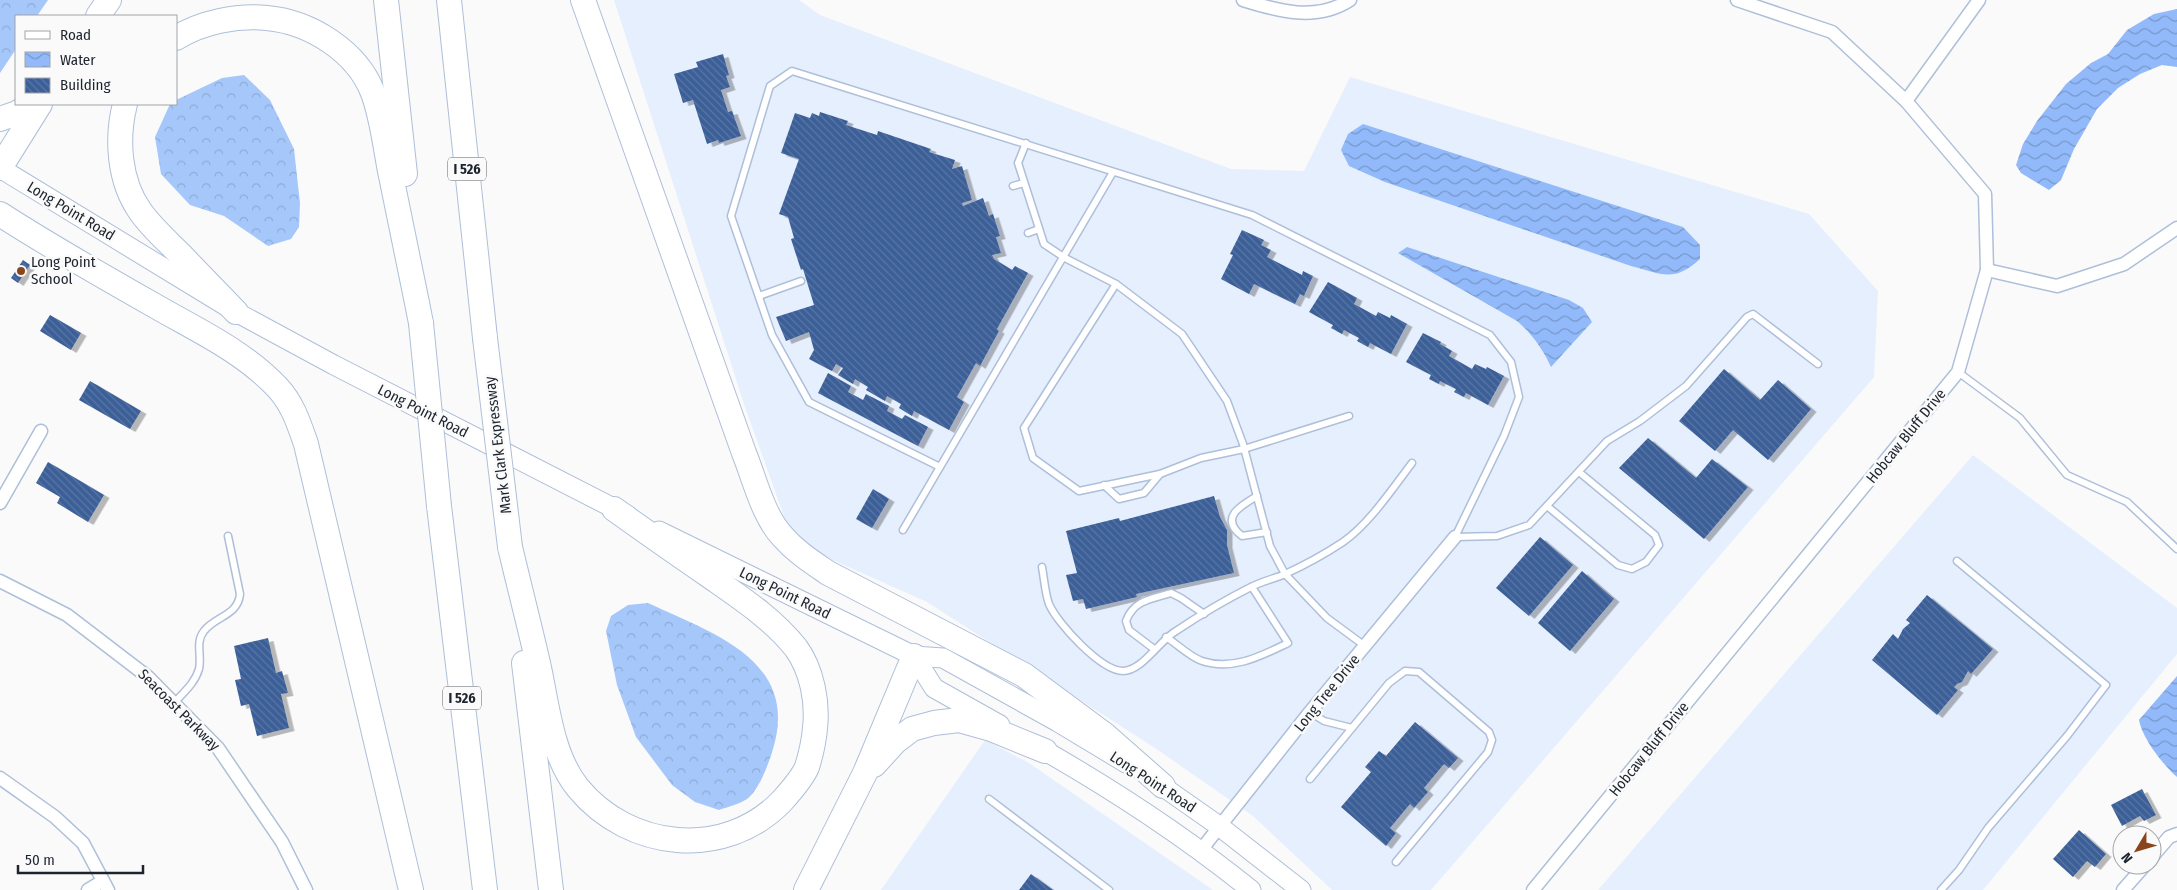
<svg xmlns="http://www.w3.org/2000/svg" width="2177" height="890" viewBox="0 0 2177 890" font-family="'Fira Sans Condensed',sans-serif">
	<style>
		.built { fill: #e6effd }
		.forest { fill: url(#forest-crowns) }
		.water { fill: url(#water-waves) }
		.building { fill: url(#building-back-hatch); filter: url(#shadow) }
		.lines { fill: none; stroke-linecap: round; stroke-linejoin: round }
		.lane-casing { stroke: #aebfd9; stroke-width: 9 }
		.street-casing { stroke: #aebfd9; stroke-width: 15 }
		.secondary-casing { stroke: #aebfd9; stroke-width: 21 }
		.highway-casing { stroke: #aebfd9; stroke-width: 26 }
		.lane { stroke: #fff; stroke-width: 6 }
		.street { stroke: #fff; stroke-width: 12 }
		.secondary { stroke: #fff; stroke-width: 19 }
		.highway { stroke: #fff; stroke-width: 24 }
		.highway-bridge-casing { stroke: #aebfd9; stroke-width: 26; stroke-linecap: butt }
		.highway-bridge { stroke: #fff; stroke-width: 24 }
		.poi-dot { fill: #8a461b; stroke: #fafafa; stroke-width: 2 }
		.labels { text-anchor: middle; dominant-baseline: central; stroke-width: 5; stroke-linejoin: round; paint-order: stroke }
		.shield { fill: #fafafa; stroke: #5f646b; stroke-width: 1 }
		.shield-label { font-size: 14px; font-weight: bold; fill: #1d242e }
		.street-label { font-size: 15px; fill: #1d242e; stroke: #fafafa }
		.poi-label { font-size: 15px; fill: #1d242e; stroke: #fafafa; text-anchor: start }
	</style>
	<defs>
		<pattern id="forest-crowns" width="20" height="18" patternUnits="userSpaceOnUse" patternTransform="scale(1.25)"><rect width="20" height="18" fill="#a6c7fa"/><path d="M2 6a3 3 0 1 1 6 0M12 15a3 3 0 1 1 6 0" fill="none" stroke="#8eabd7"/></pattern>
		<pattern id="water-waves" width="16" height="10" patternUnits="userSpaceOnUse" patternTransform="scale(1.25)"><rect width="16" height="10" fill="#92bafa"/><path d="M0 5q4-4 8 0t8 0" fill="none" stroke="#7797cb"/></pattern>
		<pattern id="building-back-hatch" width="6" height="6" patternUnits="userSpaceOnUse" patternTransform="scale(1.25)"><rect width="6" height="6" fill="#3b5f98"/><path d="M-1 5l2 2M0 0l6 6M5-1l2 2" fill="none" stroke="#5b76a2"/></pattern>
		<filter id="shadow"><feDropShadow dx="5.5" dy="3" stdDeviation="0" flood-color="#0004"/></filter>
	</defs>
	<rect width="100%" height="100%" fill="#fafafa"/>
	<!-- built -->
	<g class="built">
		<path d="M 614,0 L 799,0 L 820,15 L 1231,169 L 1304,171 L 1350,77 L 1809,214 L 1878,291 L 1874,377 L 1431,890 L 1332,890 L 1253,816 L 1152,746 L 927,602 L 808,549 L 785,519 L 745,407 Z"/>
		<path d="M 1973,455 L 2177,608 L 2177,654 L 1983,890 L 1598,890 Z"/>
		<path d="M 985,740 L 1029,763 L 1213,890 L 881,890 Z"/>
	</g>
	<!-- forest -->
	<g class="forest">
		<path d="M 0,0 L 48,0 L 37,16 L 16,16 L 16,49 L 0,73 Z"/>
		<path d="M 244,75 L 270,100 L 294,149 L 300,203 L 299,227 L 291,239 L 268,246 L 224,216 L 190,205 L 161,174 L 155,137 L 170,104 L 176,104 L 176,100 L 222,78 Z"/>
		<path d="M 648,603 C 712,633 800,660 773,749 C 769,763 759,790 747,799 C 739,804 728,807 719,810 L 695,802 L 672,785 L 636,737 L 617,685 L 606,631 L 611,616 L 628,605 Z"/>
	</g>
	<!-- water -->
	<g class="water">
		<path d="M 2177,9 L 2177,67 L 2162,65 L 2140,74 L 2118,88 L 2097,109 L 2074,149 L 2061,180 L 2049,190 L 2021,173 L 2016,165 L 2023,144 L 2037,121 L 2066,84 L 2091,63 L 2108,54 L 2127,30 L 2154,14 Z"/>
		<path d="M 1363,124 L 1683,227 L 1700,245 L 1700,259 C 1674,283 1662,274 1631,266 L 1385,182 L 1349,166 L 1341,150 L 1348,134 Z"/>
		<path d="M 1407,247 L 1569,300 L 1583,308 L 1592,322 L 1551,367 C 1543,349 1532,334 1517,321 L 1398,253 Z"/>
		<path d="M 2177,676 L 2177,777 C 2163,765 2142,738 2139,720 Z"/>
	</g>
	<!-- building -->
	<g class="building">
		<path d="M 723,54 L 729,75 L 726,76 L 730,87 L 721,90 L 728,112 L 732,111 L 741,136 L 719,143 L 718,140 L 707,144 L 693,100 L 683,103 L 674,74 L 698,67 L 696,62 Z"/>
		<path d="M 820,112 L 848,121 L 846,125 L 877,135 L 878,131 L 931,149 L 929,152 L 955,160 L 952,169 L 962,166 L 972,200 L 962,203 L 963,206 L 983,198 L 989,216 L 993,214 L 1000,236 L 996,237 L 1001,253 L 992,255 L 994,259 L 1012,270 L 1015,266 L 1028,273 L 997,329 L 999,331 L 980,366 L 976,363 L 957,397 L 964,402 L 949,430 L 914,411 L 912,416 L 899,408 L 901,404 L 887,396 L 885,401 L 866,390 L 868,387 L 855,379 L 853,384 L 838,375 L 843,368 L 836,364 L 832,371 L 809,359 L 814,350 L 809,332 L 786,341 L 776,317 L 814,305 L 803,269 L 801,270 L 791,239 L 794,238 L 788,217 L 779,214 L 799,159 L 781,153 L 795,113 L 810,118 L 812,113 L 819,116 Z"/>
		<path d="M 1242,230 L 1264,240 L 1261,245 L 1271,250 L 1267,257 L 1302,275 L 1303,271 L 1313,276 L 1304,296 L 1300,294 L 1295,304 L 1254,284 L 1249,294 L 1221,279 L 1233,255 L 1230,254 Z"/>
		<path d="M 23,260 L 30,265 L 18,283 L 11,278 Z"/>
		<path d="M 1328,282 L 1357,298 L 1354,304 L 1376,316 L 1378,312 L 1390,318 L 1391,315 L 1407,324 L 1391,354 L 1370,343 L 1368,347 L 1357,341 L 1359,338 L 1344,330 L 1342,334 L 1331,328 L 1333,325 L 1309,312 Z"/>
		<path d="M 50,315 L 81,333 L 71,350 L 40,331 Z"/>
		<path d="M 1423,333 L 1441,342 L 1440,344 L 1452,351 L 1449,356 L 1472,369 L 1475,364 L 1486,369 L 1487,367 L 1504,376 L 1488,405 L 1466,393 L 1464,397 L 1454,392 L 1456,389 L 1440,381 L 1439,384 L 1429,379 L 1431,375 L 1406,362 Z"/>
		<path d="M 1724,369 L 1760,400 L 1778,380 L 1811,409 L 1768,460 L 1733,430 L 1715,451 L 1679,421 Z"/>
		<path d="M 828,373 L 851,386 L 848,392 L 863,400 L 866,394 L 889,406 L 887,411 L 902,419 L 905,415 L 928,427 L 918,446 L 818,393 Z"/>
		<path d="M 90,381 L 141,411 L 130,429 L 79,400 Z"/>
		<path d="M 1648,438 L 1696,478 L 1712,459 L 1748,487 L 1704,539 L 1619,468 Z"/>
		<path d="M 48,462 L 104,495 L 88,522 L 57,503 L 60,497 L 36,483 Z"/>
		<path d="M 873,489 L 889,499 L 872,528 L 856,519 Z"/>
		<path d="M 1214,496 L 1220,517 L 1227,530 L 1227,545 L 1234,573 L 1136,594 L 1137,597 L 1086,609 L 1083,599 L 1073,601 L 1066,575 L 1077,573 L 1066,531 L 1119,518 L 1120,521 Z"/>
		<path d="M 1540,537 L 1573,565 L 1529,616 L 1496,588 Z"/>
		<path d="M 1582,571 L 1614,599 L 1570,651 L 1538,623 Z"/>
		<path d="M 1927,595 L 1993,649 L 1971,674 L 1968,671 L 1962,682 L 1957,684 L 1954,687 L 1958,690 L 1937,715 L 1872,660 L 1893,634 L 1898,639 L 1903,629 L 1910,623 L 1906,620 Z"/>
		<path d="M 268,638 L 276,673 L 282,671 L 288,693 L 281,694 L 289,728 L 257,736 L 249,704 L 241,706 L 235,680 L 241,679 L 234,646 Z"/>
		<path d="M 1415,722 L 1458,758 L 1449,768 L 1444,764 L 1424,788 L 1428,792 L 1414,808 L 1410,804 L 1390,828 L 1396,833 L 1386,846 L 1341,807 L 1371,772 L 1365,767 L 1379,751 L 1386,756 Z"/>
		<path d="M 2142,789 L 2156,815 L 2144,821 L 2140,816 L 2122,826 L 2111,805 Z"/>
		<path d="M 2079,830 L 2106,854 L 2095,867 L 2087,861 L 2073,877 L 2053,859 Z"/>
		<path d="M 1031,874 L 1053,890 L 1019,890 Z"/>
	</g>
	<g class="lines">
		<!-- lane casing -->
		<g class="lane-casing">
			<g id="lane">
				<path d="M 1026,143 L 1018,163 L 1044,244 L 1065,258 L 1116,284 L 1182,334 L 1227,401 L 1243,444 L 1270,546 L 1285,574 L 1327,618 L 1365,646"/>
				<path d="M 1113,172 L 940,467 L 809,402 L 772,335 L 731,216 L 770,86 L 792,71 L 1252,215 L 1490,335 L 1511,362 L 1519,397 L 1504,436 L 1455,537 L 1497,536 L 1529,525 L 1607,441 L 1640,421 L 1686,386 L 1747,317 L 1753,314 L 1818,364"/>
				<path d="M 1013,186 L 1024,183"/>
				<path d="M 1028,233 L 1039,229"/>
				<path d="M 1116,284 L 1024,428 L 1033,458 L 1079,491 L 1160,474 L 1201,458 L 1244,449 L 1349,416"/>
				<path d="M 759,296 L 801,281"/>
				<path d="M 1958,372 L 2020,418 L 2067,475 L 2127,502 L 2177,549"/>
				<path d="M 1104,485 L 1119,499 L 1144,493 L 1160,474"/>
				<path d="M 1257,496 C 1240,506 1219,518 1242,536 L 1267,532"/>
				<path d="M 1547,506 L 1618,565 L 1632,569 L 1646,562 L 1659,545 L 1655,535 L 1579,472"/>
				<path d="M 903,530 L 940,467"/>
				<path d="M 1042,567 C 1044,578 1045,593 1049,604 C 1057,623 1101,671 1123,671 C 1142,671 1159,641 1176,631 C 1200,615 1225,600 1251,587 C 1261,582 1272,579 1283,575 C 1303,566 1325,554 1343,542 C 1369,524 1393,488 1412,463"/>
				<path d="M 1166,637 C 1177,644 1190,657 1202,661 C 1233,671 1261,656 1288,643 L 1252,587"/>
				<path d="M 1154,649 L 1129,630 L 1126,621 C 1134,600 1151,599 1171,593 L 1181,598 L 1204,614"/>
				<path d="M 174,703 C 184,692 195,683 199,669 C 202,656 195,642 204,631 C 215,616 238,616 240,594 L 228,536"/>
				<path d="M 1310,712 L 1324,721 L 1352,728 L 1389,683 L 1405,671 L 1419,672 L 1489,732 L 1492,740 L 1488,752 L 1396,862"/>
				<path d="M 1310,779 L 1352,728"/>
				<path d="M 989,799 L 1109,890"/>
				<path d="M 1941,890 L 1959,870 L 1988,828 L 2067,736 L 2106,685 L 1957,561"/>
			</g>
		</g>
		<!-- street casing -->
		<g class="street-casing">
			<g id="street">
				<path d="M 1243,0 C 1278,11 1316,22 1350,0"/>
				<path d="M 1906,101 L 1979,0"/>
				<path d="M 1987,270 L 2057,286 L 2124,264 L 2177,228"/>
				<path d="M 0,503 L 41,431"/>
				<path d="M 0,581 L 67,615 L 148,677 L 218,748 L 282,842 L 306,890"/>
				<path d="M 0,778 L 55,817 L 83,843 L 108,890"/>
				<path d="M 1201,850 L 1310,712 L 1455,537"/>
				<path d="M 2152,857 L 2169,837 L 2177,834"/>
				<path d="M 88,890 L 103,881"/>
				<path d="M 1533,890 L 1958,372 L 1987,270 L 1985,194 L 1906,101 L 1832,32 L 1737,0"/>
				<path d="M 2123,890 L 2145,865"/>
			</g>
		</g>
		<!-- secondary casing -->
		<g class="secondary-casing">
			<g id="secondary">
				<path d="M 0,168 L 236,312 L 334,365 L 627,515"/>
				<path d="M 659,531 L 914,656 L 943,658 L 1058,722 L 1126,763"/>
				<path d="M 914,656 L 934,688 L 1000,725"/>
				<path d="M 1033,744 C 1109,787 1183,835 1251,890"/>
				<path d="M 1152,779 L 1219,826 L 1301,890"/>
			</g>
		</g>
		<!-- highway casing -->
		<g class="highway-casing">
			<g id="highway">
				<path d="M 386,0 L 405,174"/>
				<path d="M 449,0 L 485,338"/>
				<path d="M 583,0 L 744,453 C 755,480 763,516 783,537 C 796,552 812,562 828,573 L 1024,675 L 1105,735 L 1163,786"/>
				<path d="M 98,16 L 109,0"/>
				<path d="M 176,38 C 202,22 237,15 267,18 C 310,22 357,51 373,93 C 382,117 385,145 390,171 C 400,221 411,272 421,323"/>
				<path d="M 125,104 C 116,139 119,181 140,211 C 151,227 166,240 180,254 C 198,273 217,292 236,312"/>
				<path d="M 0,119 L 17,113 L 31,104"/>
				<path d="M 0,168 L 40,104"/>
				<path d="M 0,214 C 51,247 104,277 157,307 C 199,331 244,352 277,387 C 293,404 299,424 306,444 L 411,890"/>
				<path d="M 439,506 L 485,890"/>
				<path d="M 510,547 C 519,585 529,624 538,663 C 547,703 551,755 578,788 C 629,850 724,860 781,802 C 790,792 802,779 807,767 C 811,754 814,741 815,728 C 818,702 812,670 796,648 C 773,619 741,598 711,577 C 679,555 646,532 614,509"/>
				<path d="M 524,663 L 551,890"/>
				<path d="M 874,765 L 895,742 L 912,729 L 934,723 L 959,720 L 991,729 L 1045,751"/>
				<path d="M 806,890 L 865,773 L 914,656"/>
			</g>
		</g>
		<!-- lane -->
		<use href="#lane" class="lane"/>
		<!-- street -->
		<use href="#street" class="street"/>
		<!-- secondary -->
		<use href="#secondary" class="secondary"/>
		<!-- highway -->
		<use href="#highway" class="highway"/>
		<!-- highway-bridge casing -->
		<g class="highway-bridge-casing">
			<g id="highway-bridge">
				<path d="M 421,323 L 439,506"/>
				<path d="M 485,338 L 510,547"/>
			</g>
		</g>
		<!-- highway-bridge -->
		<use href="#highway-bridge" class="highway-bridge"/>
	</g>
	<!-- markers -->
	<circle class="poi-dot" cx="21" cy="271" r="5"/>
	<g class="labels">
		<!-- shield labels -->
		<g class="shield">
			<rect x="448" y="157.5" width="38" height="23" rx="4"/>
			<rect x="443" y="686.5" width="38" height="23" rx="4"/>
		</g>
		<g class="shield-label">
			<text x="467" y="169">I 526</text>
			<text x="462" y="698">I 526</text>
		</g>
		<!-- street labels -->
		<g class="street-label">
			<text transform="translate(71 211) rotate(31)">Long Point Road</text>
			<text transform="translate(423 411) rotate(27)">Long Point Road</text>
			<text transform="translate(1906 436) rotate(-51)">Hobcaw Bluff Drive</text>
			<text transform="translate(498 445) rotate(-97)">Mark Clark Expressway</text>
			<text transform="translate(785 593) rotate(26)">Long Point Road</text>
			<text transform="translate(1327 693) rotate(-51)">Long Tree Drive</text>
			<text transform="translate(179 710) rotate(45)">Seacoast Parkway</text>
			<text transform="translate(1649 749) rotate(-51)">Hobcaw Bluff Drive</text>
			<text transform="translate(1153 782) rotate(33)">Long Point Road</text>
		</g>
		<!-- poi labels -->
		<g class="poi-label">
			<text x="31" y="262">Long Point<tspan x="31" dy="17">School</tspan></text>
		</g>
	</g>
	<!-- legend -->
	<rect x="15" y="15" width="162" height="90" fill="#fafafa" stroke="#a2a4a8"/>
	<rect x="25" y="31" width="25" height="8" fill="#ffffff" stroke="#a2a4a8"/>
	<text x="60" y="40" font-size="15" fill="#1d242e">Road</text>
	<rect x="25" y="52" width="25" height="15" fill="url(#water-waves)" stroke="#a2a4a8"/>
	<text x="60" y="65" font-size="15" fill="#1d242e">Water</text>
	<rect x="25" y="78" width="25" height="15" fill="url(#building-back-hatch)" stroke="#a2a4a8"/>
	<text x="60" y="90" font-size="15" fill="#1d242e">Building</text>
	<!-- north arrow -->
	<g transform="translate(2137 850) rotate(232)"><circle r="24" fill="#fafafa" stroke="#a2a4a8"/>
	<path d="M0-4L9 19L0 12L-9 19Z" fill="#8a461b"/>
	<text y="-8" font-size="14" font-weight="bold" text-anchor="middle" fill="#1d242e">N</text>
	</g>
	<!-- scale -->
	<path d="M18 865v8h125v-8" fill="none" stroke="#1d242e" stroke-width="2.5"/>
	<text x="25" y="865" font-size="15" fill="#1d242e" stroke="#fafafa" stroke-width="4" paint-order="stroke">50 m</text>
</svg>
